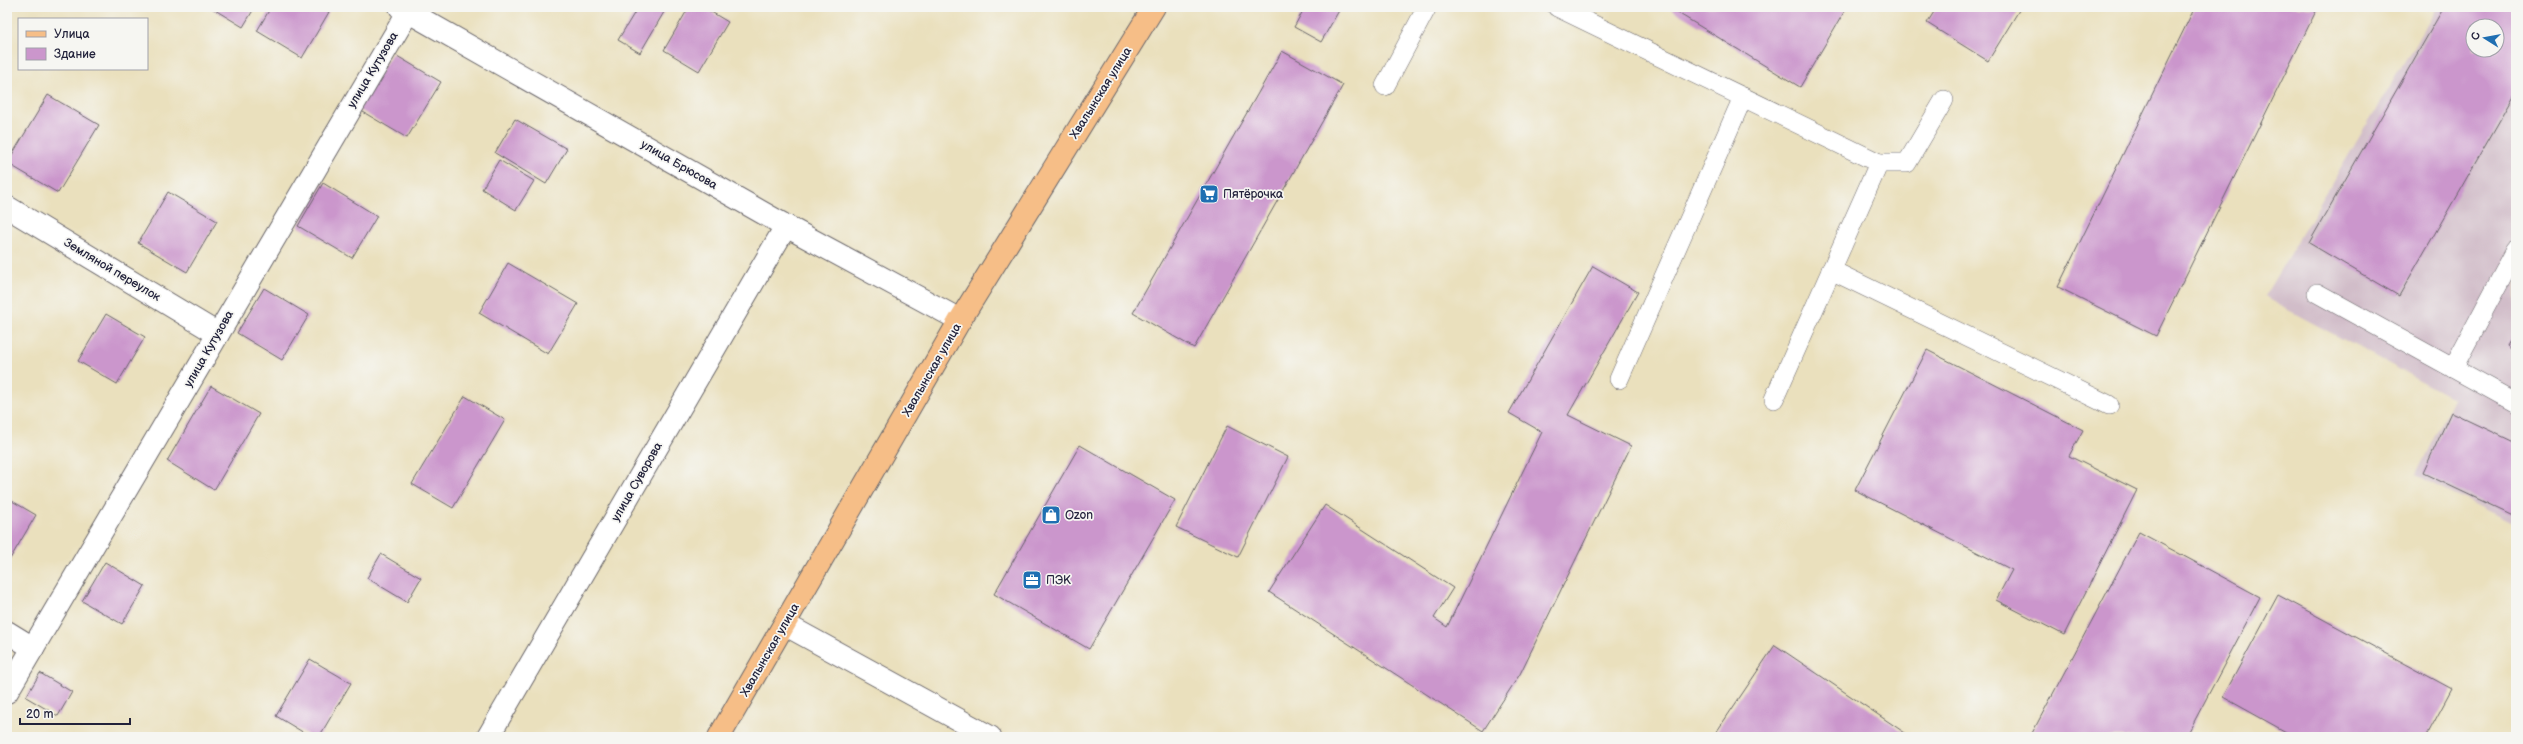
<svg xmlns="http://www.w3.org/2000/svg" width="2523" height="744" viewBox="0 0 2523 744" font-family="'Balsamiq Sans',sans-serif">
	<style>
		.industrial { fill: #d1bdc9; fill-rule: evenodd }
		.building { fill: #cb96cc; fill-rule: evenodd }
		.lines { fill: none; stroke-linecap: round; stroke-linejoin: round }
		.lane-casing { stroke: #686468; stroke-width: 20 }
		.street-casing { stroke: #686468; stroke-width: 24 }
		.primary-casing { stroke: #686468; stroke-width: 24 }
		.lane { stroke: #fff; stroke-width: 19 }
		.street { stroke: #fff; stroke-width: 22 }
		.primary { stroke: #f6be87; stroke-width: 22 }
		.labels { text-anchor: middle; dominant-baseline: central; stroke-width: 3.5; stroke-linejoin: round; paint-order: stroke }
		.street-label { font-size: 12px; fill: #22223b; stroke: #f6f6f2 }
		.poi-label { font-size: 12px; fill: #22223b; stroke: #f6f6f2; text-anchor: start }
	</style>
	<rect width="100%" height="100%" fill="#f6f6f2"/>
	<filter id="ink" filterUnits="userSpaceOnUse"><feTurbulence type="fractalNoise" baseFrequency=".025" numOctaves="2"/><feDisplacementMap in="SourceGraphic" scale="8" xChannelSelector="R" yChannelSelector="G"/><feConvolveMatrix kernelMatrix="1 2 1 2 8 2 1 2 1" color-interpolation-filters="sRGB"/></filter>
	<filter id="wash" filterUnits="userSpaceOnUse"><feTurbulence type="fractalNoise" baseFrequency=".012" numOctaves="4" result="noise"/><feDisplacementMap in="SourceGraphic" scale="16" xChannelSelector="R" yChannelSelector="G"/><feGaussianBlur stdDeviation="0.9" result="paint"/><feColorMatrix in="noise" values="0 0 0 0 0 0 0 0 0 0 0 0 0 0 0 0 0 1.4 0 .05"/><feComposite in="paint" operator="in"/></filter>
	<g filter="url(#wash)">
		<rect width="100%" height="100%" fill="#eae0bd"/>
		<!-- industrial -->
		<path class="industrial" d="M 2437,7 L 2516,7 L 2516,525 L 2416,475 L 2453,398 L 2264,297 ZM 2473,26 L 2497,26 L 2497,50 L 2473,50 Z"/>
		<g id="blocks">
			<!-- building -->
			<g class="building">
				<path d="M 210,7 L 255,7 L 243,27 Z"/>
				<path d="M 271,7 L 321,7 L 329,12 L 302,58 L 257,31 Z"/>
				<path d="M 638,7 L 667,7 L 640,53 L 618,40 Z"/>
				<path d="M 689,7 L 703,7 L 728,22 L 699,71 L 664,50 Z"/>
				<path d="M 1305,7 L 1341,7 L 1321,42 L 1294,27 Z"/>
				<path d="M 1668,7 L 1847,7 L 1800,87 Z"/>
				<path d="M 1937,7 L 2021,7 L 1988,61 L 1927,23 Z"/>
				<path d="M 2195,7 L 2318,7 L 2156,336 L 2058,287 Z"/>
				<path d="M 2444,7 L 2516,7 L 2516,92 L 2399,296 L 2309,243 ZM 2473,26 L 2497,26 L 2497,50 L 2473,50 Z"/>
				<path d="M 1282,51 L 1343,85 L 1194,348 L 1133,313 Z"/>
				<path d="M 392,53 L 441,82 L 407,138 L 358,109 Z"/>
				<path d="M 48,95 L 99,125 L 58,193 L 7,163 Z"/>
				<path d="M 515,119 L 567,149 L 546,184 L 495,153 Z"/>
				<path d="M 499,160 L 534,181 L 516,210 L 482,189 Z"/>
				<path d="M 323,183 L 377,216 L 352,258 L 298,226 Z"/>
				<path d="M 168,192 L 217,221 L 187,272 L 138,243 Z"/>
				<path d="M 508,263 L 578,304 L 548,354 L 479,313 Z"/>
				<path d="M 1593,266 L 1638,292 L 1568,415 L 1631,446 L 1520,674 L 1483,731 L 1269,592 L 1325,505 L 1453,588 L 1434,618 L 1447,627 L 1542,432 L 1509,413 Z"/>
				<path d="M 264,288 L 309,315 L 282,360 L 237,333 Z"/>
				<path d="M 106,314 L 145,337 L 117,384 L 78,361 Z"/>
				<path d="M 2516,330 L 2516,352 L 2507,346 Z"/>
				<path d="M 1927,350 L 2083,430 L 2069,456 L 2137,490 L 2064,635 L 1996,600 L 2012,570 L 1855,490 Z"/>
				<path d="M 211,386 L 259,414 L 214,490 L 167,461 Z"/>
				<path d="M 465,396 L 505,420 L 453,508 L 412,484 Z"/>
				<path d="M 2451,412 L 2516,443 L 2516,517 L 2423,473 Z"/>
				<path d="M 1227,426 L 1288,457 L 1238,557 L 1176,527 Z"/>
				<path d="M 1080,445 L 1175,500 L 1089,649 L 994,594 Z"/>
				<path d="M 7,498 L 36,515 L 7,564 Z"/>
				<path d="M 2139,532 L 2260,597 L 2186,737 L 2030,737 Z"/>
				<path d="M 381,554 L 421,578 L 407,602 L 367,578 Z"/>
				<path d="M 105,562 L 145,586 L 122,624 L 82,601 Z"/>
				<path d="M 2278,595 L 2452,689 L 2426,737 L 2295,737 L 2223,697 Z"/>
				<path d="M 1775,645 L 1911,737 L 1713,737 Z"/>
				<path d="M 310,659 L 351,683 L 319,737 L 311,737 L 276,716 Z"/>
				<path d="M 40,673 L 72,692 L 58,716 L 26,697 Z"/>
			</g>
		</g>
	</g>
	<g filter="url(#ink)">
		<use href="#blocks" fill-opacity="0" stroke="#686468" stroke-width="1"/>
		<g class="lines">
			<!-- lane casing -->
			<g class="lane-casing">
				<g id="lane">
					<path d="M 1557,7 L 1879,163 L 1774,399"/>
					<path d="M 1385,86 L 1427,7"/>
					<path d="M 1879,163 L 1907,163 L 1944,100"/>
					<path d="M 1831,270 L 2109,405"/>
					<path d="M 2317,293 L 2516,403"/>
					<path d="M 2453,368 L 2516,250"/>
					<path d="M 1619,379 L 1743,97"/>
				</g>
			</g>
			<!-- street casing -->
			<g class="street-casing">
				<g id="street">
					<path d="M 400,7 L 786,226 L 960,320"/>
					<path d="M 7,207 L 218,334"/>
					<path d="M 786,625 L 990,737"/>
					<path d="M 7,632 L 33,648"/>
					<path d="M 7,692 L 411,7"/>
					<path d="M 488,737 L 786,226"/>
				</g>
			</g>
			<!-- primary casing -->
			<g class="primary-casing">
				<path id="primary" d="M 719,737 L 960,320 L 1154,7"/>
			</g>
			<!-- lane -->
			<use href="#lane" class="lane"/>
			<!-- street -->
			<use href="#street" class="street"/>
			<!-- primary -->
			<use href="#primary" class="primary"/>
		</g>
	</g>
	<!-- icons -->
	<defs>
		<g id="supermarket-square" transform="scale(1)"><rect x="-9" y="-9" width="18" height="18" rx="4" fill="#1f6fb2" stroke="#f6f6f2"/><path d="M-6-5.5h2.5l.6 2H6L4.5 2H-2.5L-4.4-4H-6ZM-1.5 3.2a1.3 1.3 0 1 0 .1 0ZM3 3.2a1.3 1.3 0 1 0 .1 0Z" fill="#fff"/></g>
		<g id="shop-square" transform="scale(1)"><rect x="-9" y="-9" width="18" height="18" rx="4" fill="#1f6fb2" stroke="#f6f6f2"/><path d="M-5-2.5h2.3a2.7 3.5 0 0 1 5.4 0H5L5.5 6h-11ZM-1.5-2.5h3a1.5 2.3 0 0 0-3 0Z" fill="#fff"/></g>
		<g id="office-square" transform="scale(1)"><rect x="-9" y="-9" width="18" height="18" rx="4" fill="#1f6fb2" stroke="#f6f6f2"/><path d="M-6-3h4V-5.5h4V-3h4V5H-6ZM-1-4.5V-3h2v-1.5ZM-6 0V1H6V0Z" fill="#fff"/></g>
	</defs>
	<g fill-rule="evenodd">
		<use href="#supermarket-square" x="1209" y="194"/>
		<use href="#shop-square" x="1051" y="515"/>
		<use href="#office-square" x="1032" y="580"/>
	</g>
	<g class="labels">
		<!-- street labels -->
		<g class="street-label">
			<text transform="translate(373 70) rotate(-59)">улица Кутузова</text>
			<text transform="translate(1101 93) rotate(-58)">Хвалынская улица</text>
			<text transform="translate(679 165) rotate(30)">улица Брюсова</text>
			<text transform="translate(112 270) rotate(31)">Земляной переулок</text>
			<text transform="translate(209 349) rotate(-60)">улица Кутузова</text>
			<text transform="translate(932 370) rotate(-60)">Хвалынская улица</text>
			<text transform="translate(637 482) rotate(-60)">улица Суворова</text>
			<text transform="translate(770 650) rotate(-60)">Хвалынская улица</text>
		</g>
		<!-- poi labels -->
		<g class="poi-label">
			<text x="1223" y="194">Пятёрочка</text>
			<text x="1065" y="515">Ozon</text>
			<text x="1046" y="580">ПЭК</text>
		</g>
	</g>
	<!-- margin -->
	<rect width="2523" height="744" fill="none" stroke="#f6f6f2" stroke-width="24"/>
	<!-- legend -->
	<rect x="18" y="18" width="130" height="52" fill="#f6f6f2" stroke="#a1a1a9"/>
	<rect x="26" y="31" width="20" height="6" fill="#f6be87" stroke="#a1a1a9"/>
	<text x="54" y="38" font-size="12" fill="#22223b">Улица</text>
	<rect x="26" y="48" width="20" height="12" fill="#cb96cc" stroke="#a1a1a9"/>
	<text x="54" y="58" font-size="12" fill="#22223b">Здание</text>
	<!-- north arrow -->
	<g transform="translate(2485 38) rotate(281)"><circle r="19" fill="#f6f6f2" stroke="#a1a1a9"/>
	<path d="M0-3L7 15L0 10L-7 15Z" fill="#1f6fb2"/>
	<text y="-6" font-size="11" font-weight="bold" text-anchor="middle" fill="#22223b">С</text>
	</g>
	<!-- scale -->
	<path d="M20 718v6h110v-6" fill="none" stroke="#22223b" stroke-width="2"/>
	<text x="26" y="718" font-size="12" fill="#22223b" stroke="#f6f6f2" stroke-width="3" paint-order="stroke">20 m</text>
</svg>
